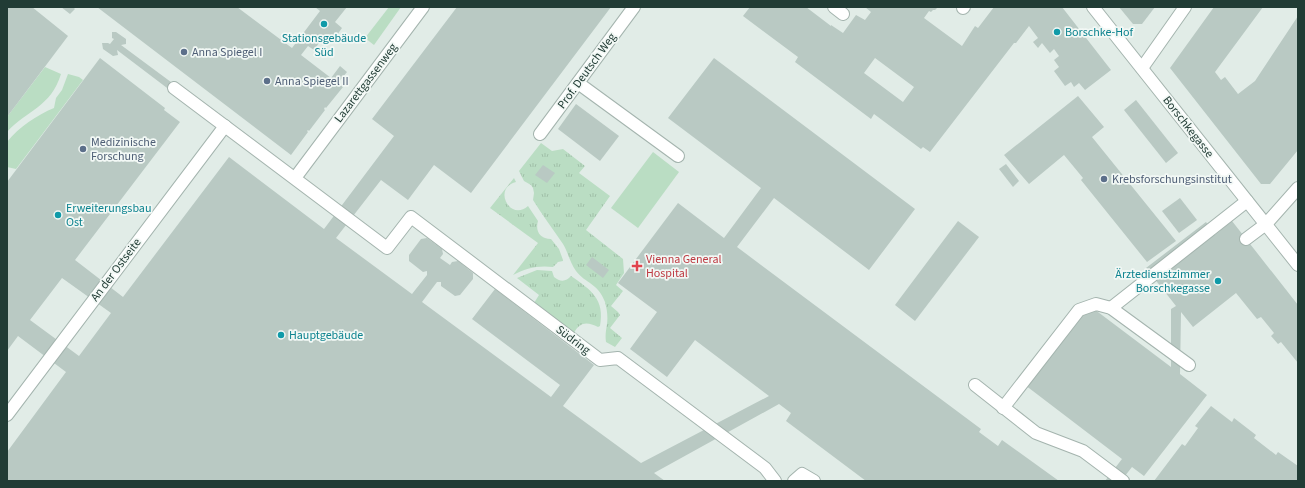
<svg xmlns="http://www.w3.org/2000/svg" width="1305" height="488" viewBox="0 0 1305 488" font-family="'Source Sans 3',sans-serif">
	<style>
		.green { fill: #baddc3 }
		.park { fill: url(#park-tufts) }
		.building { fill: #b9c9c3; fill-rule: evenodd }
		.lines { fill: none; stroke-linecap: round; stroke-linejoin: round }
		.service-casing { stroke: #a4b4ae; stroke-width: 14 }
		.pedestrian-casing { stroke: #a4b4ae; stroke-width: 14 }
		.minor-casing { stroke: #a4b4ae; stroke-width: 14 }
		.service { stroke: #fff; stroke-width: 12 }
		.pedestrian { stroke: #fff; stroke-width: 12 }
		.minor { stroke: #fff; stroke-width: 12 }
		.culture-dot { fill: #0f9aa8; stroke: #f2f8f5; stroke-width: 1.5 }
		.service-dot { fill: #5c6f8a; stroke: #f2f8f5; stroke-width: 1.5 }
		.health-dot { fill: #e0444e; stroke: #f2f8f5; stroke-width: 1.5 }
		.labels { text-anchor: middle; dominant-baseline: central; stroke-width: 3.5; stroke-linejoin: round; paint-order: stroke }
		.culture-label { font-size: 12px; fill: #0d838f; stroke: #f2f8f5; text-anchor: start }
		.service-label { font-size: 12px; fill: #4e5e75; stroke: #f2f8f5; text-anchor: start }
		.street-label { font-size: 12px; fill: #213c35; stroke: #f2f8f5 }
		.health-label { font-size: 12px; fill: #be3a42; stroke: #f2f8f5; text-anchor: start }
	</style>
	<defs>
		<pattern id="park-tufts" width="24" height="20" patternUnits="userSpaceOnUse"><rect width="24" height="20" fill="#baddc3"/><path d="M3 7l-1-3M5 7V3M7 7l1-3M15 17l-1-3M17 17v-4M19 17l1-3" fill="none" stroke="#a0bfa8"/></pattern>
	</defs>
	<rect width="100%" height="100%" fill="#e1ece7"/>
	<!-- green -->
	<g class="green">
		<path d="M 389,7 L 401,7 L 374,45 L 365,38 Z"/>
		<path d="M 45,67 L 61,74 C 51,107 27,110 7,132 L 7,117 Z"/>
		<path d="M 68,74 L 79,77 L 83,80 L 16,169 L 7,167 L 7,142 C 19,127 37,115 54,108 L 56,98 L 62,90 Z"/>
		<path d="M 653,152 L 679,172 L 638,228 L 611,208 Z"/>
	</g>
	<!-- park -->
	<g class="park">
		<path d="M 541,143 L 552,151 L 563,149 L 585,166 L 579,173 L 610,196 L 586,230 L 623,259 L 624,273 L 616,285 L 623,291 L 611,306 L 618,312 L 620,315 L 610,328 L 622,338 L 615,347 L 606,342 C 605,335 606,331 607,324 C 608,317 607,309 605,302 C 598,283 586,284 576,271 C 570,263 568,252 563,244 C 553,229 542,215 533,200 L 534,193 L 533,188 L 531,185 L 524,181 L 519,171 Z"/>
		<path d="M 514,178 L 516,182 C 492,188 510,222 528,206 L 538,221 C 535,231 540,239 551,239 L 559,249 L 563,260 L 563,261 L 558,262 L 553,267 C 539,265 525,268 513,275 L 538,243 L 490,208 Z"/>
		<path d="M 537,270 L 552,271 L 554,277 C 560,282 566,282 571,276 C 591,290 605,299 600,326 L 598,327 C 588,322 580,321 574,333 L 534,303 L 539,295 L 517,278 Z"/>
	</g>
	<!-- building -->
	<g class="building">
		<path d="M 7,7 L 32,7 L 68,36 L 7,117 Z"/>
		<path d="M 61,7 L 73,7 L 75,9 L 70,14 Z"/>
		<path d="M 97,7 L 237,7 L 292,48 L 320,11 L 315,7 L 347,7 L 335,22 L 342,28 L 332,42 L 324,36 L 314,50 L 308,46 L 301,55 L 331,78 L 340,66 L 347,72 L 338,83 L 343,87 L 326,108 L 325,107 L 324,109 L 325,110 L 309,131 L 308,130 L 307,131 L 308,132 L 291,155 Z"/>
		<path d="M 457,7 L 611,7 L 471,193 L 434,165 L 408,200 L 381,180 L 336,238 L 412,294 L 427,275 L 427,271 L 423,272 L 409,261 L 409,255 L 421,239 L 427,238 L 442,249 L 443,254 L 440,258 L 450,265 L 452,262 L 458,261 L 473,273 L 473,279 L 460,295 L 455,296 L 441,286 L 441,282 L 437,282 L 422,302 L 551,397 L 560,385 L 472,319 L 495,289 L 594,365 L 563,406 L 641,463 L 769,396 L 695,340 L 667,377 L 630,349 L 657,312 L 618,283 L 678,203 L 724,238 L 761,188 L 668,118 L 714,58 L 915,209 L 869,270 L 774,198 L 737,247 L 981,429 L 979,432 L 998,446 L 1002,440 L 1059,481 L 866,481 L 786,421 L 791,413 L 779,404 L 654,473 L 665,481 L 7,481 L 7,452 L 66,372 L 18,336 L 7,351 L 7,182 L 100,58 L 165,108 L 164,110 L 180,122 L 75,260 L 123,297 L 229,157 L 324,229 L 394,136 L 372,119 ZM 62,278 L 111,313 L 79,356 L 30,320 Z"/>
		<path d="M 750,7 L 806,7 L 831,26 L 831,25 L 843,33 L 856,15 L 865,20 L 871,12 L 865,7 L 938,7 L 935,10 L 933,10 L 931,12 L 929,11 L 924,18 L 962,46 L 975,26 L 978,28 L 994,7 L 1062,7 L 1111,70 L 1085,90 L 1079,83 L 1074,87 L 1071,82 L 1065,86 L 1054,71 L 1059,67 L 1054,60 L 1059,56 L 1054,49 L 1050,53 L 1042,43 L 1038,48 L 1033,42 L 1038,38 L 1029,26 L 1016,43 L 1014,43 L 930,152 L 923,147 L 921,149 L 874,114 L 871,119 L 795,62 L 798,57 L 743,16 ZM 875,58 L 914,87 L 903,102 L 864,73 Z"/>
		<path d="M 1119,7 L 1155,7 L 1142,24 L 1133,24 Z"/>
		<path d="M 1214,7 L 1263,7 L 1215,72 L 1221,80 L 1225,77 L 1238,94 L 1255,81 L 1298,16 L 1298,150 L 1270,184 L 1261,184 L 1170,68 Z"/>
		<path d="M 112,32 L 116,32 L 126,39 L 126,44 L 121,45 L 179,88 L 175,94 L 117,50 L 118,55 L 113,56 L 103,49 L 102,43 L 108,43 L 110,44 L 114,39 L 112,38 Z"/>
		<path d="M 1078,96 L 1104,127 L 1092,137 L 1176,241 L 1147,262 L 1081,180 L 1083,178 L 1064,155 L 1029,184 L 1004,155 Z"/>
		<path d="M 1136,100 L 1178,153 L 1166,163 L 1124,110 Z"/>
		<path d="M 576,104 L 619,136 L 600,161 L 558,129 Z"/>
		<path d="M 1006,164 L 1019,181 L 1013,187 L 999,169 Z"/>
		<path d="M 543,165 L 555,173 L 547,183 L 535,175 Z"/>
		<path d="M 1180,198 L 1197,220 L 1179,233 L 1162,211 Z"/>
		<path d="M 958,221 L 979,237 L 915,321 L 895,305 Z"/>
		<path d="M 1232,221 L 1298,305 L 1298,363 L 1281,342 L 1278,344 L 1271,336 L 1274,333 L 1261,317 L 1257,319 L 1236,293 L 1193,327 L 1181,312 L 1180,374 L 1207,395 L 1144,476 L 1132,467 L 1121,481 L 1105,481 L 1122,459 L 1025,385 L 1086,303 L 1171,367 L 1171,309 L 1176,306 L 1146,268 L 1206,222 L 1215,235 Z"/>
		<path d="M 592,257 L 609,270 L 603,278 L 586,265 Z"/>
		<path d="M 1211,406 L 1232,422 L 1234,418 L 1256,435 L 1254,438 L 1276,455 L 1278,452 L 1298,466 L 1298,481 L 1154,481 L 1182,444 L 1185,446 L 1198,428 L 1195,426 Z"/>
	</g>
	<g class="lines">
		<!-- service casing -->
		<g class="service-casing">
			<g id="service">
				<path d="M 834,7 L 843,14"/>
				<path d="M 578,83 L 678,156"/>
				<path d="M 174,88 L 387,248 L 411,217 L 600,360 L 618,358 L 765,468 L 775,481"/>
				<path d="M 540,134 L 634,7"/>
				<path d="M 295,178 L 423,7"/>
				<path d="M 1246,239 L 1266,224"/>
				<path d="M 1111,308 L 1247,201"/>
				<path d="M 975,385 L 1036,433 L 1083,451 L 1123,481"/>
				<path d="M 1003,408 L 1079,310 L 1096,304 L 1111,308 L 1189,365"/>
				<path d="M 7,415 L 225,126"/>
				<path d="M 794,481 L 802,474 L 814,481"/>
			</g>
		</g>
		<!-- pedestrian casing -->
		<g class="pedestrian-casing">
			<path id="pedestrian" d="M 963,8 L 964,7"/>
		</g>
		<!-- minor casing -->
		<g class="minor-casing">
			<g id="minor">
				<path d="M 1093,7 L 1298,265"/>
				<path d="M 1142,68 L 1185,7"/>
				<path d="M 1266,224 L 1298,188"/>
			</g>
		</g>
		<!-- service -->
		<use href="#service" class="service"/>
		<!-- pedestrian -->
		<use href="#pedestrian" class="pedestrian"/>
		<!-- minor -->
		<use href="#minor" class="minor"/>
	</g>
	<!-- markers -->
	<g class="culture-dot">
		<circle cx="324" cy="24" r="4"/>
		<circle cx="1057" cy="32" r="4"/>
		<circle cx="58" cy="215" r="4"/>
		<circle cx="1218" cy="281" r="4"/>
		<circle cx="281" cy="335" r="4"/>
	</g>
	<g class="service-dot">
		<circle cx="184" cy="52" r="4"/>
		<circle cx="267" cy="81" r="4"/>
		<circle cx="83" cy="149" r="4"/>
		<circle cx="1104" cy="179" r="4"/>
	</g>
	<path class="health-dot" d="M635 260h4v4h4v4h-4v4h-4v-4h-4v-4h4z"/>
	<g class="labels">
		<!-- culture labels -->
		<g class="culture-label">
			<text x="1065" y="32">Borschke-Hof</text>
			<text x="324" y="38" text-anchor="middle">Stationsgebäude<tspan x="324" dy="14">Süd</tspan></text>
			<text x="66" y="208">Erweiterungsbau<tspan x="66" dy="14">Ost</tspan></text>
			<text x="1210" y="274" text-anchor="end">Ärztedienstzimmer<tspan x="1210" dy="14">Borschkegasse</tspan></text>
			<text x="289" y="335">Hauptgebäude</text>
		</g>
		<!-- service labels -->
		<g class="service-label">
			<text x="192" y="52">Anna Spiegel I</text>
			<text x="275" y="81">Anna Spiegel II</text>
			<text x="91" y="142">Medizinische<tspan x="91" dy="14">Forschung</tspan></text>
			<text x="1112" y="179">Krebsforschungsinstitut</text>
		</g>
		<!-- street labels -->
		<g class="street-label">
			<text transform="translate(587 71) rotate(-54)">Prof. Deutsch Weg</text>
			<text transform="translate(366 83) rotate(-53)">Lazarettgassenweg</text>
			<text transform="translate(1188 127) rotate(52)">Borschkegasse</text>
			<text transform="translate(116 270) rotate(-53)">An der Ostseite</text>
			<text transform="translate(573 340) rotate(37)">Südring</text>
		</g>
		<!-- health labels -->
		<g class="health-label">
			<text x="646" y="259">Vienna General<tspan x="646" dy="14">Hospital</tspan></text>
		</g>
	</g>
	<!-- border -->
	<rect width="1305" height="488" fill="none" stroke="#213c35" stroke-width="16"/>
</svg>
